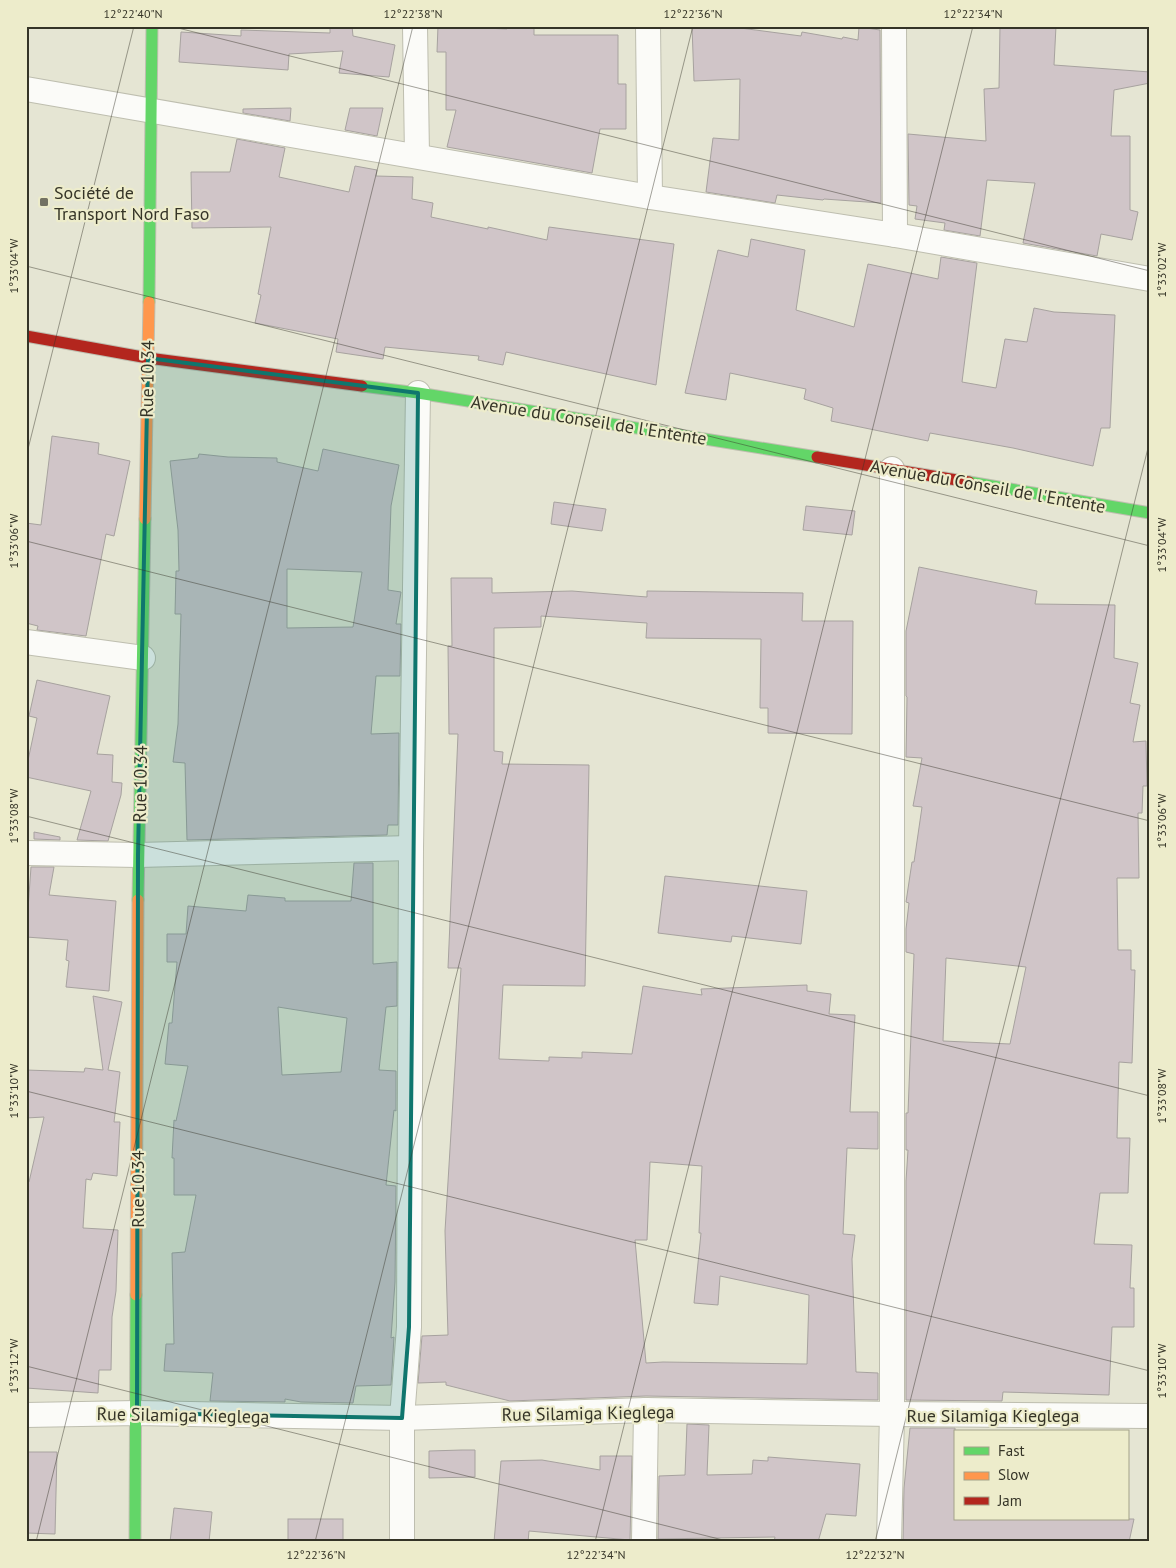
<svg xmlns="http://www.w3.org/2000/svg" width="1176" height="1568" viewBox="0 0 1176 1568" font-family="'PT Sans',sans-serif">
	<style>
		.building { fill: #d0c5c8; stroke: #a7a29f; fill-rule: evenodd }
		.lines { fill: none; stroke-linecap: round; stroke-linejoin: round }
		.street-casing { stroke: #bebeaf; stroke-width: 26 }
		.fast-casing { stroke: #bebeaf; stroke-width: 13 }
		.slow-casing { stroke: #bebeaf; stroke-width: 13 }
		.jam-casing { stroke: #bebeaf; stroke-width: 13 }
		.street { stroke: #fbfbf8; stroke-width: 24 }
		.fast { stroke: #63d668; stroke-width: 11 }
		.slow { stroke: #ff974d; stroke-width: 11 }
		.jam { stroke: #b3261e; stroke-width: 11 }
		.marked { fill: #0f766e; fill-opacity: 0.2; stroke: #0f766e; stroke-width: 4; stroke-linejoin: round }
		.ticks { fill: none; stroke: #353427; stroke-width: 1; stroke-opacity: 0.45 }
		.poi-dot { fill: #737263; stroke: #edeccb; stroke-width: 2 }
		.labels { text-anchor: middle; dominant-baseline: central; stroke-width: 4.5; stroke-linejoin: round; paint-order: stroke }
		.poi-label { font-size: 18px; fill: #353427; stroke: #edeccb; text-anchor: start }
		.street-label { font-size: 18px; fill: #353427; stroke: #edeccb }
		.neatline { fill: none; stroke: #353427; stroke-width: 2 }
		.ticks-label { font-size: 12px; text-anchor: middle; fill: #353427 }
	</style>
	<rect width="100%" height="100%" fill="#e5e5d3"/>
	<!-- building -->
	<g class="building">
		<path d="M 352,26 L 353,36 L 395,45 L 389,77 L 339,73 L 343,51 L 289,54 L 288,70 L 179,62 L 181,32 L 241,36 L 241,30 L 330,33 L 330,27 Z"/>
		<path d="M 438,26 L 507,29 L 507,28 L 534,28 L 534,35 L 618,35 L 618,84 L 626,84 L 626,129 L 600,129 L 592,173 L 447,147 L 456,110 L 446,110 L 446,52 L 437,52 Z"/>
		<path d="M 692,26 L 725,26 L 801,36 L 802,32 L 842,39 L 843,37 L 858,40 L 859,27 L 880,30 L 881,203 L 824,199 L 823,200 L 777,195 L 775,203 L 706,192 L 713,138 L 739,140 L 740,79 L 694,81 Z"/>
		<path d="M 1000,26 L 1056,26 L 1054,65 L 1150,72 L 1150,83 L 1114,90 L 1111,136 L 1130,136 L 1130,210 L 1138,212 L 1132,240 L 1101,234 L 1097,256 L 1023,243 L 1035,183 L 987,180 L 980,236 L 944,230 L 945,223 L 915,219 L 917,206 L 909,205 L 908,134 L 986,141 L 984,89 L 999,88 Z"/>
		<path d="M 291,108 L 290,121 L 243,113 L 243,109 Z"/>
		<path d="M 350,108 L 383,108 L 377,136 L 345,130 Z"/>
		<path d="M 237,139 L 285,148 L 279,177 L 349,192 L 355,166 L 377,170 L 376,176 L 413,177 L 412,199 L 433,203 L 431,217 L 488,229 L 488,227 L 547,240 L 549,227 L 674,244 L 656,385 L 506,352 L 503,365 L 478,360 L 479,356 L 385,347 L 383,359 L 336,352 L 338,339 L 255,323 L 261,295 L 258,294 L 271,227 L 192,228 L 191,172 L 230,172 Z"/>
		<path d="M 751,239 L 805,250 L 796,310 L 854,327 L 868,264 L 938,279 L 941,257 L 977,263 L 962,382 L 996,388 L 1005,339 L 1027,342 L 1034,308 L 1054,312 L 1115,315 L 1110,428 L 1101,428 L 1093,466 L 1013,448 L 930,433 L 928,441 L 831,421 L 833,408 L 804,399 L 806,389 L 730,373 L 726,400 L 685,393 L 718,250 L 748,257 Z"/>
		<path d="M 52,436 L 99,443 L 98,454 L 130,461 L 114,536 L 106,534 L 86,636 L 37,630 L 38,626 L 26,623 L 26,523 L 41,525 Z"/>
		<path d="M 323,449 L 399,465 L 391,506 L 388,590 L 401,592 L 396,624 L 401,624 L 400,676 L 376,676 L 371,734 L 399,733 L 398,825 L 388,825 L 387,835 L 187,840 L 185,763 L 173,762 L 178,724 L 181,614 L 175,614 L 176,571 L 179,571 L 178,530 L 170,461 L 198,458 L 199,454 L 228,457 L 277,458 L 277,462 L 318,471 ZM 287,569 L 362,572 L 353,627 L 287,628 Z"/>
		<path d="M 554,502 L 606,509 L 602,531 L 551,524 Z"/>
		<path d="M 806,506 L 855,511 L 852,535 L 803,530 Z"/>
		<path d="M 919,567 L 1037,591 L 1035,604 L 1115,605 L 1114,658 L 1138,663 L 1130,703 L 1140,705 L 1133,742 L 1146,741 L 1147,786 L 1143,786 L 1142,813 L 1138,813 L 1139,878 L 1117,878 L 1118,950 L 1131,950 L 1131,970 L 1135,970 L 1132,1063 L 1119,1062 L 1117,1138 L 1130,1138 L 1128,1193 L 1100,1193 L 1094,1244 L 1132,1245 L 1130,1288 L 1134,1288 L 1134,1327 L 1112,1327 L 1109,1395 L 1003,1392 L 1002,1401 L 906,1400 L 906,1181 L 908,1150 L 906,1150 L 906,1113 L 908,1113 L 914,954 L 906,952 L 906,929 L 909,903 L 906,902 L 912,862 L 914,862 L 922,807 L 913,806 L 922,758 L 906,757 L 907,697 L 906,696 L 906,631 ZM 946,958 L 1026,967 L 1010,1044 L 943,1041 Z"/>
		<path d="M 451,578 L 492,578 L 492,593 L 572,591 L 647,597 L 647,591 L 803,593 L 802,621 L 853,621 L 852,734 L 768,733 L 768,708 L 760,708 L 761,639 L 646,638 L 647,623 L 541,616 L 541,627 L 494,628 L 494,751 L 503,752 L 502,764 L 589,765 L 585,986 L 503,985 L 499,1059 L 549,1061 L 549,1057 L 582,1058 L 582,1052 L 632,1054 L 643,986 L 702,995 L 701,989 L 807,985 L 807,991 L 831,994 L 829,1014 L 855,1015 L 850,1112 L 878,1112 L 878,1149 L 847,1148 L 843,1234 L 855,1235 L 852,1259 L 856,1372 L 878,1373 L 878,1400 L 646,1396 L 510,1401 L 446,1385 L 446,1382 L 418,1383 L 422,1336 L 448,1335 L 445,1231 L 461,968 L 448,968 L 458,734 L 449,734 L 448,646 L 452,646 ZM 650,1162 L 702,1166 L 699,1233 L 701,1233 L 694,1303 L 718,1305 L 720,1276 L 809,1295 L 807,1364 L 663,1362 L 646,1363 L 635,1240 L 647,1240 Z"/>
		<path d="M 37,680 L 110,696 L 97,754 L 113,755 L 112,782 L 122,783 L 121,795 L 108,841 L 77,840 L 91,791 L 26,777 L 26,770 L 37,718 L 29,716 Z"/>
		<path d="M 34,832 L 60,837 L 60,840 L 34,839 Z"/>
		<path d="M 354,863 L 373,863 L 373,964 L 397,962 L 397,1006 L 386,1007 L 379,1070 L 396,1071 L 396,1111 L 394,1110 L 386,1185 L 396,1186 L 395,1282 L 391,1338 L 394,1337 L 391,1385 L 356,1386 L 353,1403 L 301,1402 L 285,1399 L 285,1402 L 210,1401 L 213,1373 L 164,1371 L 166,1344 L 174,1344 L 172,1253 L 185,1252 L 196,1195 L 174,1195 L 174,1158 L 172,1158 L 174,1120 L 176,1121 L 188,1066 L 165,1064 L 169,1023 L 172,1023 L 177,962 L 167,962 L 167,934 L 186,934 L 188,906 L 246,911 L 248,895 L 285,898 L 285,901 L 351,901 ZM 278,1007 L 347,1018 L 341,1072 L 282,1075 Z"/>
		<path d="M 31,867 L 54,867 L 49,895 L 116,901 L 109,991 L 66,987 L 69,961 L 66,960 L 68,940 L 26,937 Z"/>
		<path d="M 665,876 L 807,891 L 801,944 L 732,936 L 731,942 L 658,933 Z"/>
		<path d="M 93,996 L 122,1002 L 108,1070 L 120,1072 L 114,1122 L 120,1122 L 117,1176 L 93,1173 L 91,1180 L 86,1179 L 83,1228 L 118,1230 L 116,1291 L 112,1317 L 111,1370 L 99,1370 L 98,1393 L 26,1388 L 26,1182 L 29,1182 L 44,1117 L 26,1118 L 26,1070 L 84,1072 L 85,1068 L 103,1070 Z"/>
		<path d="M 687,1424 L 709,1425 L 707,1475 L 752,1474 L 753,1460 L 768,1461 L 768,1457 L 860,1464 L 856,1516 L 826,1514 L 818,1542 L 774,1542 L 775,1537 L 658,1539 L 659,1476 L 685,1475 Z"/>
		<path d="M 910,1428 L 955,1428 L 955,1519 L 1134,1519 L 1129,1542 L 903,1542 L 904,1488 Z"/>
		<path d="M 462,1450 L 475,1450 L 475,1477 L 429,1478 L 429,1451 Z"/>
		<path d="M 26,1452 L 57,1452 L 55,1534 L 26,1533 Z"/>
		<path d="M 600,1456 L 632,1456 L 630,1540 L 529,1531 L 528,1542 L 494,1542 L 501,1461 L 542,1460 L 600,1470 Z"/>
		<path d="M 174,1508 L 212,1512 L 209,1542 L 170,1542 Z"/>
		<rect x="288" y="1519" width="55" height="23"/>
	</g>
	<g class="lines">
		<!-- street casing -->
		<g class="street-casing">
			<g id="street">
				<path d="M 415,26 L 417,156"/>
				<path d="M 648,26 L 650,197"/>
				<path d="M 894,26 L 895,235"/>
				<path d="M 26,89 L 650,197 L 895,235 L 1150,279"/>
				<path d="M 26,642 L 143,658"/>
				<path d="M 26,853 L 138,855 L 411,848"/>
				<path d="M 26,1415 L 137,1413 L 402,1418 L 646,1410 L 892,1414 L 1150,1416"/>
				<path d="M 402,1542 L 402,1418 L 409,1327 L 411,848 L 418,393"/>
				<path d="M 644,1542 L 646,1410"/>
				<path d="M 889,1542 L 892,1414 L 892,469"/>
			</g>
		</g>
		<!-- fast casing -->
		<g class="fast-casing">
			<g id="fast">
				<path d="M 149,302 L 152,26"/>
				<path d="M 362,386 L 418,393 L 817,457"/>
				<path d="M 969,482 L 1150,513"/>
				<path d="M 138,900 L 145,519"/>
				<path d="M 135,1542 L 136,1295"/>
			</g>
		</g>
		<!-- slow casing -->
		<g class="slow-casing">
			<g id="slow">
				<path d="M 145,519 L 149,302"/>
				<path d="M 136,1295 L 138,900"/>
			</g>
		</g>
		<!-- jam casing -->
		<g class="jam-casing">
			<g id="jam">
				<path d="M 26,336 L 148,358 L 362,386"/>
				<path d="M 817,457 L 969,482"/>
			</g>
		</g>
		<!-- street -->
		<use href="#street" class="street"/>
		<!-- fast -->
		<use href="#fast" class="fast"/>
		<!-- slow -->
		<use href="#slow" class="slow"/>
		<!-- jam -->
		<use href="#jam" class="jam"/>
	</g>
	<!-- marked area -->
	<path class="marked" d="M 148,358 L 418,393 L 409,1327 L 402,1418 L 137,1413 L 138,855 Z"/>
	<!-- ticks -->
	<path class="ticks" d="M 170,26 L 1150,271M 26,266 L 1150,546M 26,457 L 134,26M 26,541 L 1150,821M 26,816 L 1150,1096M 26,1091 L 1150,1371M 26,1366 L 731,1542M 36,1542 L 413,26M 315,1542 L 693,26M 595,1542 L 973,26M 875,1542 L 1150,440"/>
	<!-- markers -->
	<rect class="poi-dot" x="39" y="197" width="10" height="10" rx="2.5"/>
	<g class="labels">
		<!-- poi labels -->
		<g class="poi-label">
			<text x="54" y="192">Société de<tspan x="54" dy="21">Transport Nord Faso</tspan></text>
		</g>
		<!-- street labels -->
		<g class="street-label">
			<text transform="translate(147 379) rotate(-89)">Rue 10.34</text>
			<text transform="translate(589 420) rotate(9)">Avenue du Conseil de l'Entente</text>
			<text transform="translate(988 486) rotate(10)">Avenue du Conseil de l'Entente</text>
			<text transform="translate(140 784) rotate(-89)">Rue 10.34</text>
			<text transform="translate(137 1189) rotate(-90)">Rue 10.34</text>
			<text transform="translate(588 1413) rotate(-1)">Rue Silamiga Kieglega</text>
			<text transform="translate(183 1415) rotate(1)">Rue Silamiga Kieglega</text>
			<text x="993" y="1415">Rue Silamiga Kieglega</text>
		</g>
	</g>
	<!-- border -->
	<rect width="1176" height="1568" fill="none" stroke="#edeccb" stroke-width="55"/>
	<!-- legend -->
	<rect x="954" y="1430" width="175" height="90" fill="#edeccb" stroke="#a3a289"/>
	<rect x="964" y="1447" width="25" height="8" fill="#63d668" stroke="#a3a289"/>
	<text x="998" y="1456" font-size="15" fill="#353427">Fast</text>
	<rect x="964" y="1472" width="25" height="8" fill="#ff974d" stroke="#a3a289"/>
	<text x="998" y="1480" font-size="15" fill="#353427">Slow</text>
	<rect x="964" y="1497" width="25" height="8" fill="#b3261e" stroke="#a3a289"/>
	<text x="998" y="1506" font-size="15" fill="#353427">Jam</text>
	<rect x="28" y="28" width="1120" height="1512" class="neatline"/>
	<g class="ticks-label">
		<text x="133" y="18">12°22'40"N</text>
		<text x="413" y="18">12°22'38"N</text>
		<text x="693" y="18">12°22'36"N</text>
		<text x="973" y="18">12°22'34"N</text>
		<text transform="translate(14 266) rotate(-90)" y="4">1°33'04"W</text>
		<text transform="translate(1162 270) rotate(-90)" y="4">1°33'02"W</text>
		<text transform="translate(14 541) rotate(-90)" y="4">1°33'06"W</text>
		<text transform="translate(1162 545) rotate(-90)" y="4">1°33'04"W</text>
		<text transform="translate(14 816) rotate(-90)" y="4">1°33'08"W</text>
		<text transform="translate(1162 821) rotate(-90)" y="4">1°33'06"W</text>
		<text transform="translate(14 1091) rotate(-90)" y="4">1°33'10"W</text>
		<text transform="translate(1162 1096) rotate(-90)" y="4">1°33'08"W</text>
		<text transform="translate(14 1366) rotate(-90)" y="4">1°33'12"W</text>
		<text transform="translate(1162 1371) rotate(-90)" y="4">1°33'10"W</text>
		<text x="316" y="1559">12°22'36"N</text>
		<text x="596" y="1559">12°22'34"N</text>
		<text x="875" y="1559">12°22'32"N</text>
	</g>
</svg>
